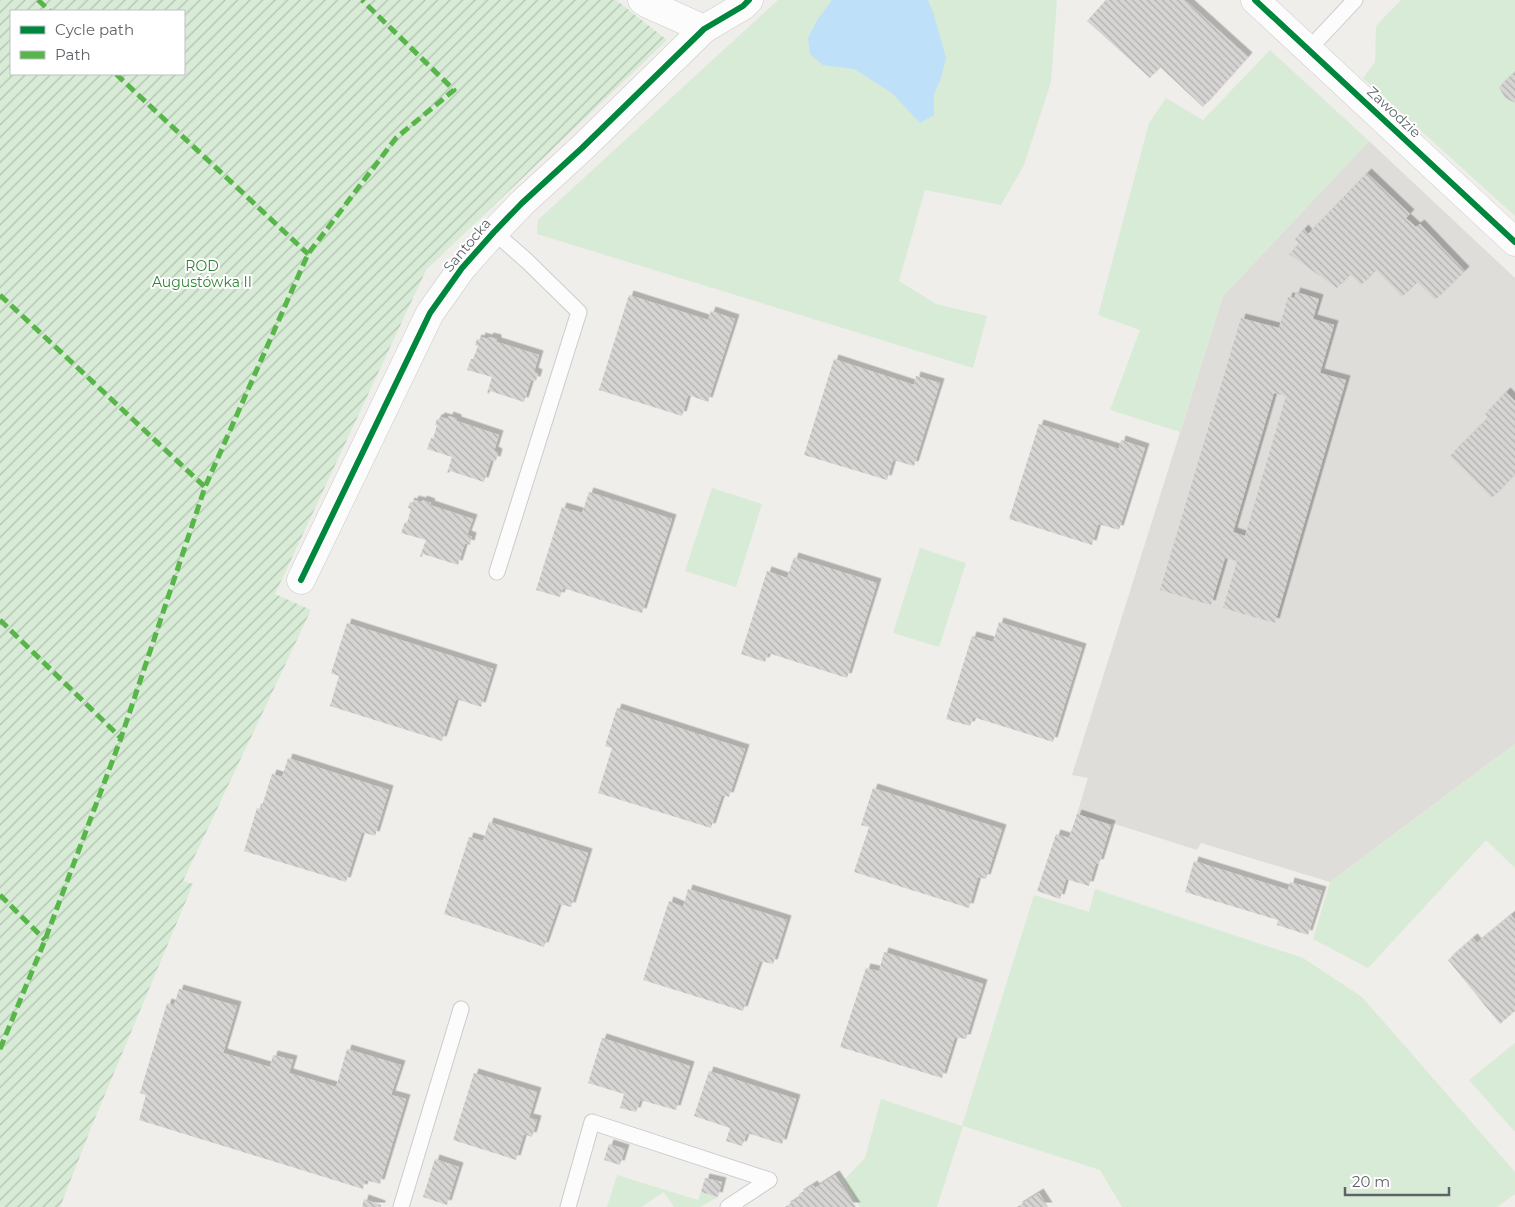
<svg xmlns="http://www.w3.org/2000/svg" width="1515" height="1207" viewBox="0 0 1515 1207" font-family="Montserrat,sans-serif">
	<style>
		.industrial { fill: #dfddda }
		.green { fill: #d8ebd6 }
		.garden { fill: url(#garden-furrows); fill-rule: evenodd }
		.water { fill: #bfe0f9 }
		.building { fill: url(#building-back-hatch); fill-rule: evenodd; filter: url(#shadow) }
		.lines { fill: none; stroke-linecap: round; stroke-linejoin: round }
		.service-casing { stroke: #cbcccc; stroke-width: 17 }
		.minor-casing { stroke: #cbcccc; stroke-width: 29 }
		.service { stroke: #fdfcfc; stroke-width: 15 }
		.minor { stroke: #fdfcfc; stroke-width: 28 }
		.quiet { stroke: #58b549; stroke-width: 5; stroke-dasharray: 10 5; stroke-linecap: butt }
		.cycleway-casing { stroke: #fff; stroke-width: 9 }
		.cycleway { stroke: #00873e; stroke-width: 6 }
		.labels { text-anchor: middle; dominant-baseline: central; stroke-width: 4; stroke-linejoin: round; paint-order: stroke }
		.street-label { font-size: 14px; fill: #5f6368; stroke: #fff }
		.park-label { font-size: 14px; fill: #348238; stroke: #fff }
	</style>
	<defs>
		<pattern id="garden-furrows" width="10" height="10" patternUnits="userSpaceOnUse" patternTransform="scale(1.25)"><rect width="10" height="10" fill="#d8ebd6"/><path d="M-1 1l2-2M0 10L10 0M9 11l2-2" fill="none" stroke="#b2c2b1"/></pattern>
		<pattern id="building-back-hatch" width="6" height="6" patternUnits="userSpaceOnUse" patternTransform="scale(1.25)"><rect width="6" height="6" fill="#d6d5d3"/><path d="M-1 5l2 2M0 0l6 6M5-1l2 2" fill="none" stroke="#b1b0af"/></pattern>
		<filter id="shadow"><feDropShadow dx="4.5" dy="-4.5" stdDeviation="0" flood-color="#0004"/></filter>
	</defs>
	<rect width="100%" height="100%" fill="#efeeea"/>
	<!-- industrial -->
	<path class="industrial" d="M 1369,141 L 1515,278 L 1515,744 L 1330,882 L 1201,843 L 1197,850 L 1112,823 L 1111,825 L 1077,814 L 1088,778 L 1072,775 L 1223,296 Z"/>
	<!-- green -->
	<g class="green">
		<path d="M 778,0 L 1057,0 L 1051,82 L 1024,165 L 1001,205 L 925,190 L 899,281 L 936,304 L 987,316 L 973,368 L 537,234 L 538,220 Z"/>
		<path d="M 1401,0 L 1515,0 L 1515,216 L 1363,78 L 1375,62 L 1376,26 Z"/>
		<path d="M 1270,50 L 1369,141 L 1223,296 L 1180,432 L 1110,410 L 1140,330 L 1098,315 L 1149,123 L 1166,98 L 1203,120 Z"/>
		<path d="M 712,488 L 762,504 L 736,587 L 685,571 Z"/>
		<path d="M 920,548 L 966,563 L 939,647 L 893,633 Z"/>
		<path d="M 1515,744 L 1515,868 L 1486,840 L 1368,968 L 1313,939 L 1330,882 Z"/>
		<path d="M 1095,889 L 1303,958 L 1362,997 L 1515,1172 L 1515,1194 L 1497,1207 L 1122,1207 L 1100,1170 L 963,1126 L 937,1207 L 860,1207 L 844,1180 L 865,1158 L 881,1099 L 962,1126 L 1034,895 L 1089,912 Z"/>
		<path d="M 1515,1043 L 1515,1132 L 1469,1080 Z"/>
		<path d="M 617,1175 L 698,1200 L 701,1192 L 718,1197 L 700,1207 L 674,1207 L 664,1192 L 641,1207 L 607,1207 Z"/>
	</g>
	<!-- garden -->
	<path class="garden" d="M 0,0 L 616,0 L 667,40 L 426,270 L 275,594 L 311,610 L 183,881 L 193,884 L 93,1123 L 60,1207 L 0,1207 ZM 11,11 L 184,11 L 184,74 L 11,74 Z"/>
	<!-- water -->
	<path class="water" d="M 832,0 L 928,0 L 934,15 L 946,58 L 941,78 L 934,94 L 934,115 L 920,123 L 892,93 L 854,69 L 823,65 L 810,54 L 808,38 L 817,20 Z"/>
	<!-- building -->
	<g class="building">
		<path d="M 1106,0 L 1185,0 L 1248,57 L 1203,107 L 1160,67 L 1150,78 L 1087,21 Z"/>
		<path d="M 1515,72 L 1515,103 L 1505,98 L 1499,87 Z"/>
		<path d="M 1367,173 L 1410,214 L 1406,218 L 1416,227 L 1420,224 L 1465,271 L 1435,300 L 1417,282 L 1402,297 L 1376,270 L 1361,285 L 1350,274 L 1337,288 L 1289,254 L 1299,244 L 1295,239 L 1304,229 L 1308,234 Z"/>
		<path d="M 1296,292 L 1319,299 L 1313,319 L 1334,325 L 1320,373 L 1346,380 L 1275,623 L 1223,608 L 1237,561 L 1225,558 L 1211,605 L 1160,590 L 1241,318 L 1279,328 L 1288,297 L 1294,298 ZM 1274,393 L 1286,396 L 1245,536 L 1233,532 Z"/>
		<path d="M 629,295 L 708,320 L 711,311 L 735,319 L 708,402 L 688,395 L 682,416 L 599,390 Z"/>
		<path d="M 481,337 L 488,339 L 489,337 L 497,339 L 497,342 L 539,355 L 534,372 L 538,374 L 536,381 L 531,380 L 524,402 L 490,391 L 489,394 L 487,393 L 492,377 L 467,370 L 471,359 L 473,359 L 478,346 L 475,345 L 477,339 L 480,340 Z"/>
		<path d="M 834,359 L 914,385 L 916,376 L 940,383 L 914,466 L 893,460 L 887,480 L 804,455 Z"/>
		<path d="M 1506,392 L 1515,401 L 1515,474 L 1492,498 L 1450,456 L 1488,418 L 1485,414 Z"/>
		<path d="M 449,416 L 457,419 L 457,421 L 499,435 L 494,451 L 498,453 L 496,461 L 491,460 L 484,482 L 450,471 L 449,473 L 447,473 L 452,457 L 427,449 L 431,438 L 433,439 L 437,425 L 435,425 L 437,419 L 439,419 L 440,417 L 448,419 Z"/>
		<path d="M 1039,424 L 1119,449 L 1121,440 L 1145,448 L 1119,530 L 1098,524 L 1092,545 L 1009,519 Z"/>
		<path d="M 589,492 L 672,519 L 642,613 L 563,588 L 560,597 L 536,590 L 562,507 L 582,513 Z"/>
		<path d="M 414,500 L 422,502 L 422,500 L 431,503 L 430,505 L 473,519 L 467,535 L 472,537 L 470,545 L 465,543 L 458,565 L 423,554 L 422,557 L 420,556 L 426,540 L 401,533 L 405,522 L 407,523 L 411,509 L 408,508 L 410,502 L 413,503 Z"/>
		<path d="M 794,557 L 877,583 L 847,678 L 768,653 L 765,662 L 741,654 L 767,571 L 787,578 Z"/>
		<path d="M 999,622 L 1082,648 L 1053,742 L 973,717 L 970,726 L 946,719 L 972,636 L 993,642 Z"/>
		<path d="M 347,623 L 493,669 L 481,707 L 456,699 L 442,741 L 330,706 L 339,676 L 331,673 Z"/>
		<path d="M 617,708 L 745,749 L 729,797 L 722,795 L 711,828 L 598,793 L 612,748 L 605,746 Z"/>
		<path d="M 288,758 L 389,790 L 375,836 L 362,832 L 346,882 L 244,851 L 257,808 L 261,809 L 272,774 L 282,777 Z"/>
		<path d="M 873,788 L 1002,829 L 986,879 L 978,877 L 969,908 L 854,872 L 869,827 L 861,825 Z"/>
		<path d="M 1077,814 L 1111,825 L 1099,864 L 1096,863 L 1089,886 L 1066,879 L 1060,899 L 1037,891 L 1056,834 L 1069,838 Z"/>
		<path d="M 489,822 L 588,853 L 571,907 L 559,904 L 544,947 L 444,914 L 469,837 L 483,841 Z"/>
		<path d="M 1194,861 L 1288,890 L 1290,882 L 1322,891 L 1308,935 L 1277,925 L 1278,920 L 1185,892 Z"/>
		<path d="M 688,889 L 787,920 L 773,964 L 760,961 L 743,1011 L 643,980 L 669,901 L 683,907 Z"/>
		<path d="M 1511,915 L 1515,920 L 1515,1011 L 1500,1024 L 1448,960 L 1473,938 L 1477,943 Z"/>
		<path d="M 884,952 L 983,984 L 966,1039 L 955,1037 L 942,1078 L 840,1047 L 866,968 L 879,971 Z"/>
		<path d="M 179,989 L 237,1006 L 223,1053 L 270,1067 L 273,1055 L 293,1060 L 289,1073 L 336,1087 L 347,1049 L 401,1065 L 391,1095 L 406,1099 L 380,1184 L 365,1180 L 363,1189 L 139,1120 L 146,1095 L 140,1093 L 167,1003 L 174,1005 Z"/>
		<path d="M 602,1038 L 690,1066 L 676,1110 L 640,1100 L 636,1112 L 620,1108 L 624,1094 L 588,1083 Z"/>
		<path d="M 709,1071 L 796,1099 L 782,1144 L 747,1133 L 742,1146 L 726,1141 L 730,1128 L 694,1116 Z"/>
		<path d="M 474,1073 L 537,1092 L 529,1118 L 537,1120 L 532,1137 L 524,1134 L 516,1160 L 453,1140 Z"/>
		<path d="M 609,1144 L 625,1149 L 620,1165 L 604,1160 Z"/>
		<path d="M 435,1159 L 459,1167 L 447,1205 L 423,1197 Z"/>
		<path d="M 835,1175 L 856,1207 L 785,1207 L 800,1197 L 799,1194 L 813,1185 L 815,1188 Z"/>
		<path d="M 705,1178 L 722,1182 L 718,1197 L 701,1192 Z"/>
		<path d="M 1039,1193 L 1048,1207 L 1017,1207 Z"/>
		<path d="M 364,1199 L 381,1205 L 381,1207 L 362,1207 Z"/>
	</g>
	<g class="lines">
		<!-- service casing -->
		<g class="service-casing">
			<g id="service">
				<path d="M 1309,49 L 1355,0"/>
				<path d="M 494,232 L 527,261 L 579,312 L 497,572"/>
				<path d="M 401,1207 L 461,1009"/>
				<path d="M 568,1207 L 592,1122 L 769,1180"/>
				<path d="M 728,1207 L 769,1180"/>
			</g>
		</g>
		<!-- minor casing -->
		<g class="minor-casing">
			<g id="minor">
				<path d="M 642,0 L 648,4 L 704,29"/>
				<path d="M 1255,0 L 1515,242"/>
				<path d="M 301,580 L 430,313 L 462,268 L 494,232 L 522,203 L 582,148 L 704,29 L 743,6 L 749,0"/>
			</g>
		</g>
		<!-- service -->
		<use href="#service" class="service"/>
		<!-- minor -->
		<use href="#minor" class="minor"/>
		<!-- quiet -->
		<g class="quiet">
			<path d="M 38,0 L 50,11"/>
			<path d="M 116,74 L 308,254"/>
			<path d="M 0,295 L 205,487"/>
			<path d="M 0,620 L 121,738"/>
			<path d="M 0,895 L 45,940"/>
			<path d="M 0,1049 L 45,940 L 121,738 L 205,487 L 308,254 L 396,138 L 454,90 L 362,0"/>
		</g>
		<!-- cycleway casing -->
		<g class="cycleway-casing">
			<g id="cycleway">
				<path d="M 1255,0 L 1515,242"/>
				<path d="M 301,580 L 430,313 L 462,268 L 494,232 L 522,203 L 582,148 L 704,29 L 743,6 L 749,0"/>
			</g>
		</g>
		<!-- cycleway -->
		<use href="#cycleway" class="cycleway"/>
	</g>
	<g class="labels">
		<!-- street labels -->
		<g class="street-label">
			<text transform="translate(1394 112) rotate(43)">Zawodzie</text>
			<text transform="translate(467 245) rotate(-50)">Santocka</text>
		</g>
		<!-- park labels -->
		<g class="park-label">
			<text x="202" y="266">ROD<tspan x="202" dy="16">Augustówka II</tspan></text>
		</g>
	</g>
	<!-- legend -->
	<rect x="10" y="10" width="175" height="65" fill="#ffffff" stroke="#bfc1c3"/>
	<rect x="20" y="26" width="25" height="8" fill="#00873e" stroke="#bfc1c3"/>
	<text x="55" y="35" font-size="15" fill="#5f6368">Cycle path</text>
	<rect x="20" y="51" width="25" height="8" fill="#58b549" stroke="#bfc1c3"/>
	<text x="55" y="60" font-size="15" fill="#5f6368">Path</text>
	<!-- scale -->
	<path d="M1345 1187v8h104v-8" fill="none" stroke="#5f6368" stroke-width="2.5"/>
	<text x="1352" y="1187" font-size="15" fill="#5f6368" stroke="#ffffff" stroke-width="4" paint-order="stroke">20 m</text>
</svg>
